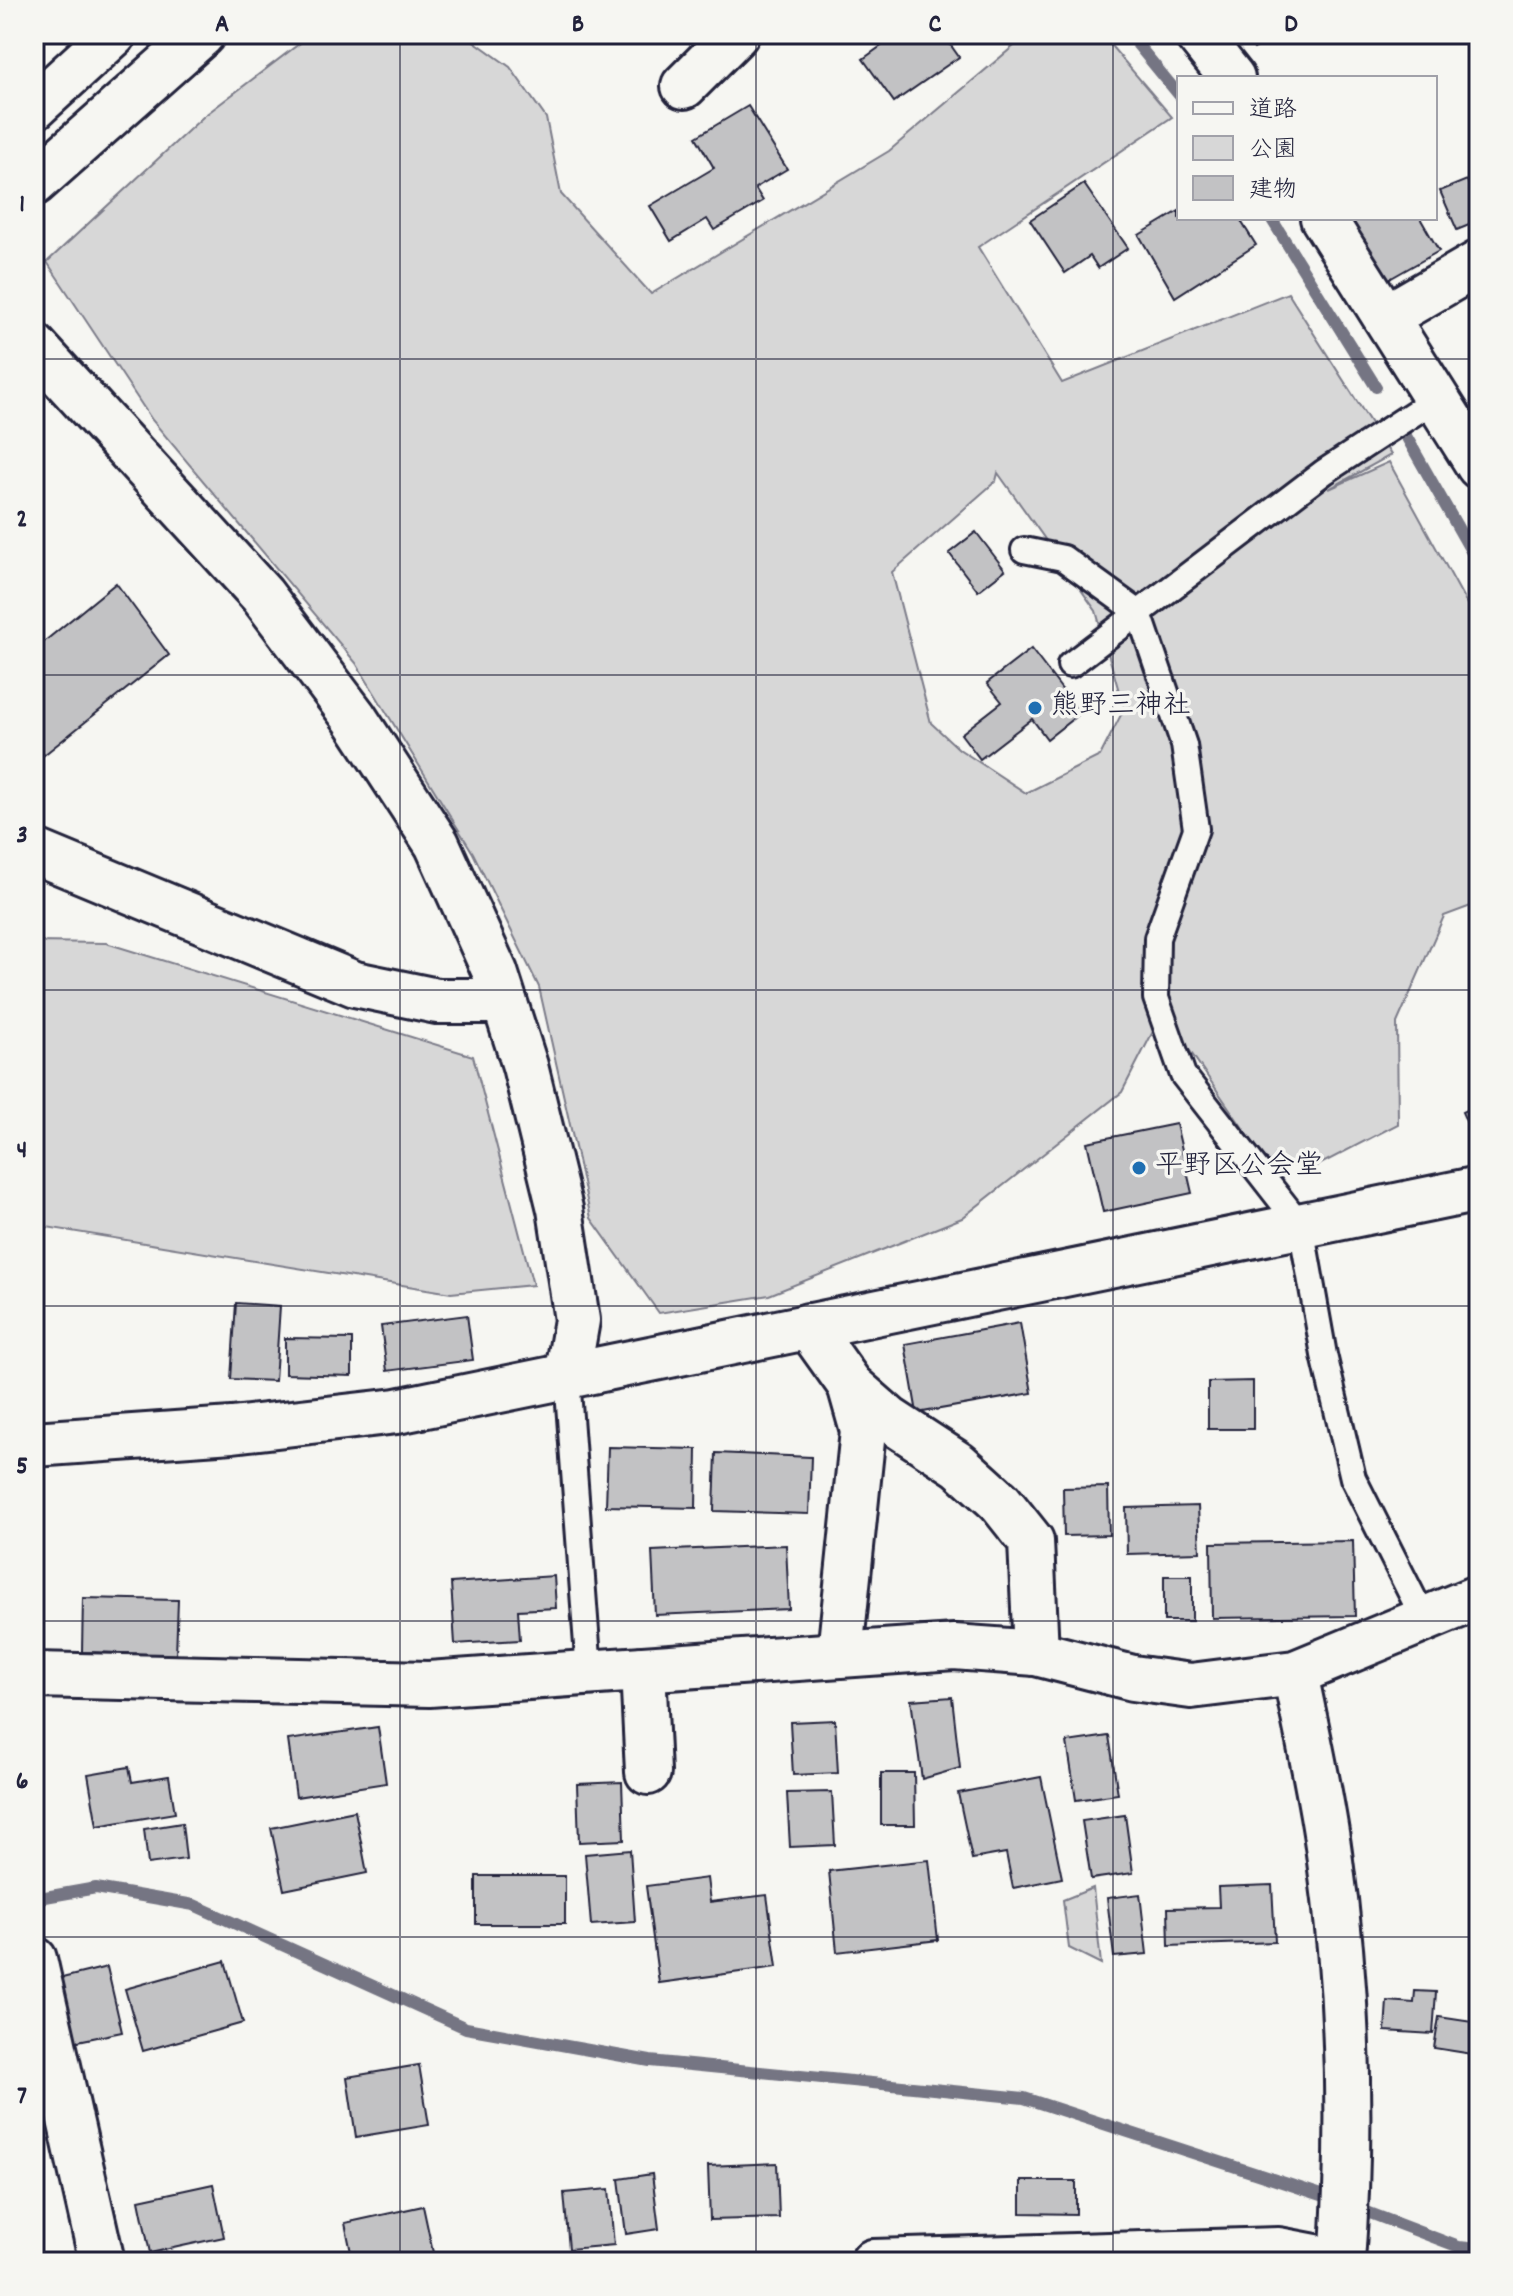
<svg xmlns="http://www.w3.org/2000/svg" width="1513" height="2296" viewBox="0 0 1513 2296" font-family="Dekko,'Klee One',sans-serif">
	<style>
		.green { fill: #d7d7d7; stroke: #7c7c89; stroke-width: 2; fill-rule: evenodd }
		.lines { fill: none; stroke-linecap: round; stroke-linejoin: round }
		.stream { stroke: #757583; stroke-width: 12 }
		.building { fill: #c2c2c4; stroke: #22223b; stroke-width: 2 }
		.service-casing { stroke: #22223b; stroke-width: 30 }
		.minor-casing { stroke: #22223b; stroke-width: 50 }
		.tertiary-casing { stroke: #22223b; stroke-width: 50 }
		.secondary-casing { stroke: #22223b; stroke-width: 50 }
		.service { stroke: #f6f6f2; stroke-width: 24 }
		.minor { stroke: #f6f6f2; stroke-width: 44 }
		.tertiary { stroke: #f6f6f2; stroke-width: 44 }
		.secondary { stroke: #f6f6f2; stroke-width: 44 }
		.grid { fill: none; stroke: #22223b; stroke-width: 2; stroke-opacity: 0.55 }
		.poi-dot { fill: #1f6fb2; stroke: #f6f6f2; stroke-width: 3 }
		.labels { text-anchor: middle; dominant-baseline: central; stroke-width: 7; stroke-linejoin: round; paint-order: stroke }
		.poi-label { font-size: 28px; fill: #22223b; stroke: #f6f6f2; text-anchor: start }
		.neatline { fill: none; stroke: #22223b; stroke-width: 3 }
		.grid-label { font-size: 26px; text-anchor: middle; font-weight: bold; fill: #22223b }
	</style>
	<rect width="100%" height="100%" fill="#f6f6f2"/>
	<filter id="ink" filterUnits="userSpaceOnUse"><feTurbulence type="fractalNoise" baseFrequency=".0125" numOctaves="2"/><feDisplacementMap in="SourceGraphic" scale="16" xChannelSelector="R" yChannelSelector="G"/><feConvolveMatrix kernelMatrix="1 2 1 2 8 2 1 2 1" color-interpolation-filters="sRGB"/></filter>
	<g filter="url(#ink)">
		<!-- green -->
		<g class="green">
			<path d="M 312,34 L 464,34 L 510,67 L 546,118 L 561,194 L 651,294 L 889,151 L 1028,34 L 1101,34 L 1172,117 L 978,247 L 1062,383 L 1288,293 L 1391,455 L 1329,489 L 1389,462 L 1479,626 L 1479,903 L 1444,916 L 1397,1023 L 1398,1124 L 1315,1167 L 1267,1163 L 1163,1012 L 1122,1092 L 962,1218 L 769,1295 L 659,1313 L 591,1218 L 539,987 L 473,853 L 356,663 L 152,420 L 47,262 L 204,116 ZM 998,473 L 1096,611 L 1124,709 L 1100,756 L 1026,793 L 959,749 L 931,723 L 892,572 L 996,481 Z"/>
			<path d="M 34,942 L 106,943 L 473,1056 L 533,1285 L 451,1293 L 34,1225 Z"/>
			<path d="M 1093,1888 L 1101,1964 L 1069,1948 L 1063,1900 Z"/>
		</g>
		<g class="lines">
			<!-- stream -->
			<g class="stream">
				<path d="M 1129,34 L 1179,95"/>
				<path d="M 1271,218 L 1376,387"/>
				<path d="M 1406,436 L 1479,565"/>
				<path d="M 34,1899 L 96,1888 L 194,1905 L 466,2028 L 650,2061 L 1024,2098 L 1337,2200"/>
				<path d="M 1354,2207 L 1459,2247 L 1479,2249"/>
			</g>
		</g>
		<!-- building -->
		<g class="building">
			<path d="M 898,34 L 949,34 L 945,37 L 959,57 L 894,102 L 863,59 Z"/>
			<path d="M 1245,34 L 1279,34 L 1254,49 Z"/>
			<path d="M 748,106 L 787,169 L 755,188 L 763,201 L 714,230 L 707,219 L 671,241 L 650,206 L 714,168 L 696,137 Z"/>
			<path d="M 1467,180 L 1479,209 L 1479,221 L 1457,230 L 1440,191 Z"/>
			<path d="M 1084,184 L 1128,248 L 1098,268 L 1090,256 L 1065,273 L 1030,220 Z"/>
			<path d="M 1179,211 L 1179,218 L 1239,218 L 1256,245 L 1175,297 L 1139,235 Z"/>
			<path d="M 1350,218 L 1420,218 L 1439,251 L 1379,285 L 1343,222 Z"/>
			<path d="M 976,532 L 1005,570 L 978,591 L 949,553 Z"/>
			<path d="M 116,583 L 169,655 L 34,763 L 34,650 Z"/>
			<path d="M 1031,649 L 1080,713 L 1047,739 L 1032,719 L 980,759 L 961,734 L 1002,702 L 987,683 Z"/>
			<path d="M 1479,1104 L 1479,1147 L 1478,1148 L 1462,1112 Z"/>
			<path d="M 1176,1124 L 1192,1193 L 1103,1212 L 1087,1142 Z"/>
			<path d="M 236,1303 L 280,1306 L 275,1381 L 231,1379 Z"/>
			<path d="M 467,1315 L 473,1360 L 387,1371 L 381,1326 Z"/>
			<path d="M 1020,1323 L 1032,1393 L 917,1413 L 905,1344 Z"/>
			<path d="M 285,1338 L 352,1339 L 352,1376 L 285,1374 Z"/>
			<path d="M 1253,1381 L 1253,1429 L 1208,1429 L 1208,1382 Z"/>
			<path d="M 608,1447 L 697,1449 L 696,1508 L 606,1506 Z"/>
			<path d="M 716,1453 L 811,1457 L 809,1514 L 714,1511 Z"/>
			<path d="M 1108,1487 L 1109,1535 L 1064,1536 L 1063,1488 Z"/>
			<path d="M 1198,1506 L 1200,1552 L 1127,1554 L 1126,1508 Z"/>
			<path d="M 1353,1541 L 1355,1616 L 1212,1618 L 1211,1543 Z"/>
			<path d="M 786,1545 L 789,1609 L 655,1615 L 652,1551 Z"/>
			<path d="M 554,1576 L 556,1608 L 518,1610 L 520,1640 L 455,1644 L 451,1583 Z"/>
			<rect x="1164" y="1576" width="28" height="45"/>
			<path d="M 83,1598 L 178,1600 L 176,1655 L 82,1652 Z"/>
			<path d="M 952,1697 L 960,1768 L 922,1779 L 911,1700 Z"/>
			<path d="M 835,1720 L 838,1773 L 793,1775 L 790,1722 Z"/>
			<path d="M 378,1727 L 386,1783 L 296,1797 L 288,1740 Z"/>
			<path d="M 1109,1736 L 1118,1794 L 1076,1800 L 1067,1742 Z"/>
			<path d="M 129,1767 L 132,1782 L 169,1776 L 175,1813 L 97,1826 L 88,1774 Z"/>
			<path d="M 881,1773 L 914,1773 L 915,1825 L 881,1825 Z"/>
			<path d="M 1041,1777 L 1062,1878 L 1013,1888 L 1006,1853 L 972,1859 L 958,1793 Z"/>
			<path d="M 622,1782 L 624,1840 L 579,1842 L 577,1784 Z"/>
			<path d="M 832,1792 L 835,1845 L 790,1847 L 787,1793 Z"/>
			<path d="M 355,1811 L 367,1873 L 284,1890 L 271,1828 Z"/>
			<path d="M 1125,1815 L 1133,1873 L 1091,1879 L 1082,1821 Z"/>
			<path d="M 182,1823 L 186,1859 L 148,1864 L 144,1829 Z"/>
			<path d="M 630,1850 L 635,1922 L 591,1925 L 585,1854 Z"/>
			<path d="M 929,1860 L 938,1940 L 837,1952 L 829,1871 Z"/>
			<rect x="476" y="1876" width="89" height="48"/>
			<path d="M 707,1878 L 710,1902 L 767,1895 L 777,1967 L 659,1983 L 646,1886 Z"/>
			<path d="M 1272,1885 L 1275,1942 L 1169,1946 L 1168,1908 L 1219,1907 L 1218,1887 Z"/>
			<path d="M 1140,1894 L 1147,1954 L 1114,1957 L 1107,1898 Z"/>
			<path d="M 225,1961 L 243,2023 L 143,2051 L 125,1989 Z"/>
			<path d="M 107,1967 L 122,2032 L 73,2042 L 58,1979 Z"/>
			<path d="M 1415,1991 L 1436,1992 L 1433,2034 L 1385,2031 L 1387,2001 L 1414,2003 Z"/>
			<path d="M 1439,2017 L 1479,2023 L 1479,2055 L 1434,2048 Z"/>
			<path d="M 419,2065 L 429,2125 L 356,2137 L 347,2077 Z"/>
			<path d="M 777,2163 L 779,2218 L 710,2220 L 708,2166 Z"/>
			<path d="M 652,2174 L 659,2229 L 626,2234 L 619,2179 Z"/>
			<path d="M 1021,2181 L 1076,2181 L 1076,2214 L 1021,2213 Z"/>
			<path d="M 213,2184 L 224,2237 L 150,2253 L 139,2200 Z"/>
			<path d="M 609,2189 L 614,2245 L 569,2249 L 564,2193 Z"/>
			<path d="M 423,2206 L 435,2262 L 353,2262 L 345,2223 Z"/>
		</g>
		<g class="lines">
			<!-- service casing -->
			<g class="service-casing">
				<g id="service">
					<path d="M 1024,550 L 1063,558 L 1139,613 L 1184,745 L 1196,829 L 1157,938 L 1156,998 L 1183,1075 L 1301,1226 L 1324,1355 L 1353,1478 L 1424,1619"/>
					<path d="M 1070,665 L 1324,472 L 1437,398"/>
					<path d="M 567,1377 L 589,1672"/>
				</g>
			</g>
			<!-- minor casing -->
			<g class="minor-casing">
				<g id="minor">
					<path d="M 1197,34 L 1232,78"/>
					<path d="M 684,86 L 736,34"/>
					<path d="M 1323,218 L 1479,466"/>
					<path d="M 1386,317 L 1479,263"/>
					<path d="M 34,851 L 355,984 L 437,1001 L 504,1001"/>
					<path d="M 808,1326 L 850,1385 L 890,1420 L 959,1465 L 1000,1502 L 1031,1541 L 1036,1653"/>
					<path d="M 840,1653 L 863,1431 L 850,1385"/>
					<path d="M 643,1669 L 648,1772"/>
					<path d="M 34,1675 L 429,1684 L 954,1647 L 1036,1653 L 1133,1678 L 1191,1686 L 1295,1673 L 1479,1597"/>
					<path d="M 34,1959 L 102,2262"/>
					<path d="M 873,2262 L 1279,2250 L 1342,2262 C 1352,2127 1348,1987 1329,1853 C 1321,1793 1307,1733 1295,1673"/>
				</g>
			</g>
			<!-- tertiary casing -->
			<g class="tertiary-casing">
				<g id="tertiary">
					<path d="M 34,346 L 262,595 L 354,717 L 437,844 L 495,972 L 525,1066 L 560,1209 L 577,1320 L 567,1377"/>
					<path d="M 34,1444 L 232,1430 L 397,1411 L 1479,1189"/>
				</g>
			</g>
			<!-- secondary casing -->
			<g class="secondary-casing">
				<g id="secondary">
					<path d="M 34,107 L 114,34"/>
					<path d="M 34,183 L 202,34"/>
				</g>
			</g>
			<!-- service -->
			<use href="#service" class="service"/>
			<!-- minor -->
			<use href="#minor" class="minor"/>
			<!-- tertiary -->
			<use href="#tertiary" class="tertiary"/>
			<!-- secondary -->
			<use href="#secondary" class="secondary"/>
		</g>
	</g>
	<!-- grid -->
	<path class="grid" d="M 400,34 L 400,2262M 756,34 L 756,2262M 1113,34 L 1113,2262M 34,359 L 1479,359M 34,675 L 1479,675M 34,990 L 1479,990M 34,1306 L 1479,1306M 34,1621 L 1479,1621M 34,1937 L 1479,1937"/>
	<!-- markers -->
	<g class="poi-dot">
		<circle cx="1035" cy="708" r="8"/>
		<circle cx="1139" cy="1168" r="8"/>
	</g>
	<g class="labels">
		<!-- poi labels -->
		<g class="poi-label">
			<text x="1051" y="708">熊野三神社</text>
			<text x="1155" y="1168">平野区公会堂</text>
		</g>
	</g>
	<!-- margin -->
	<rect width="1513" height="2296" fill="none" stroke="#f6f6f2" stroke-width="88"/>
	<!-- legend -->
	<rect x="1177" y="76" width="260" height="144" fill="#f6f6f2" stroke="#a1a1a9" stroke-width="2"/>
	<rect x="1193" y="102" width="40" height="12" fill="#f6f6f2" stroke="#a1a1a9" stroke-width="2"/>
	<text x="1249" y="116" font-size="24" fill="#22223b">道路</text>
	<rect x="1193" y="136" width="40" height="24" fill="#d7d7d7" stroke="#a1a1a9" stroke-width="2"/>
	<text x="1249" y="156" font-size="24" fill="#22223b">公園</text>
	<rect x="1193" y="176" width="40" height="24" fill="#c2c2c4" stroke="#a1a1a9" stroke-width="2"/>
	<text x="1249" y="196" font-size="24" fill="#22223b">建物</text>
	<rect x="44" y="44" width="1425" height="2208" class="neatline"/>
	<g class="grid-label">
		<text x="222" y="31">A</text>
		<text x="578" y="31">B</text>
		<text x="935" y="31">C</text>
		<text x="1291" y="31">D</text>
		<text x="22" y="211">1</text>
		<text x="22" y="526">2</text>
		<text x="22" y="842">3</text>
		<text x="22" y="1157">4</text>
		<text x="22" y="1473">5</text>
		<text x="22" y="1788">6</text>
		<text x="22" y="2103">7</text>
	</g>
</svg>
